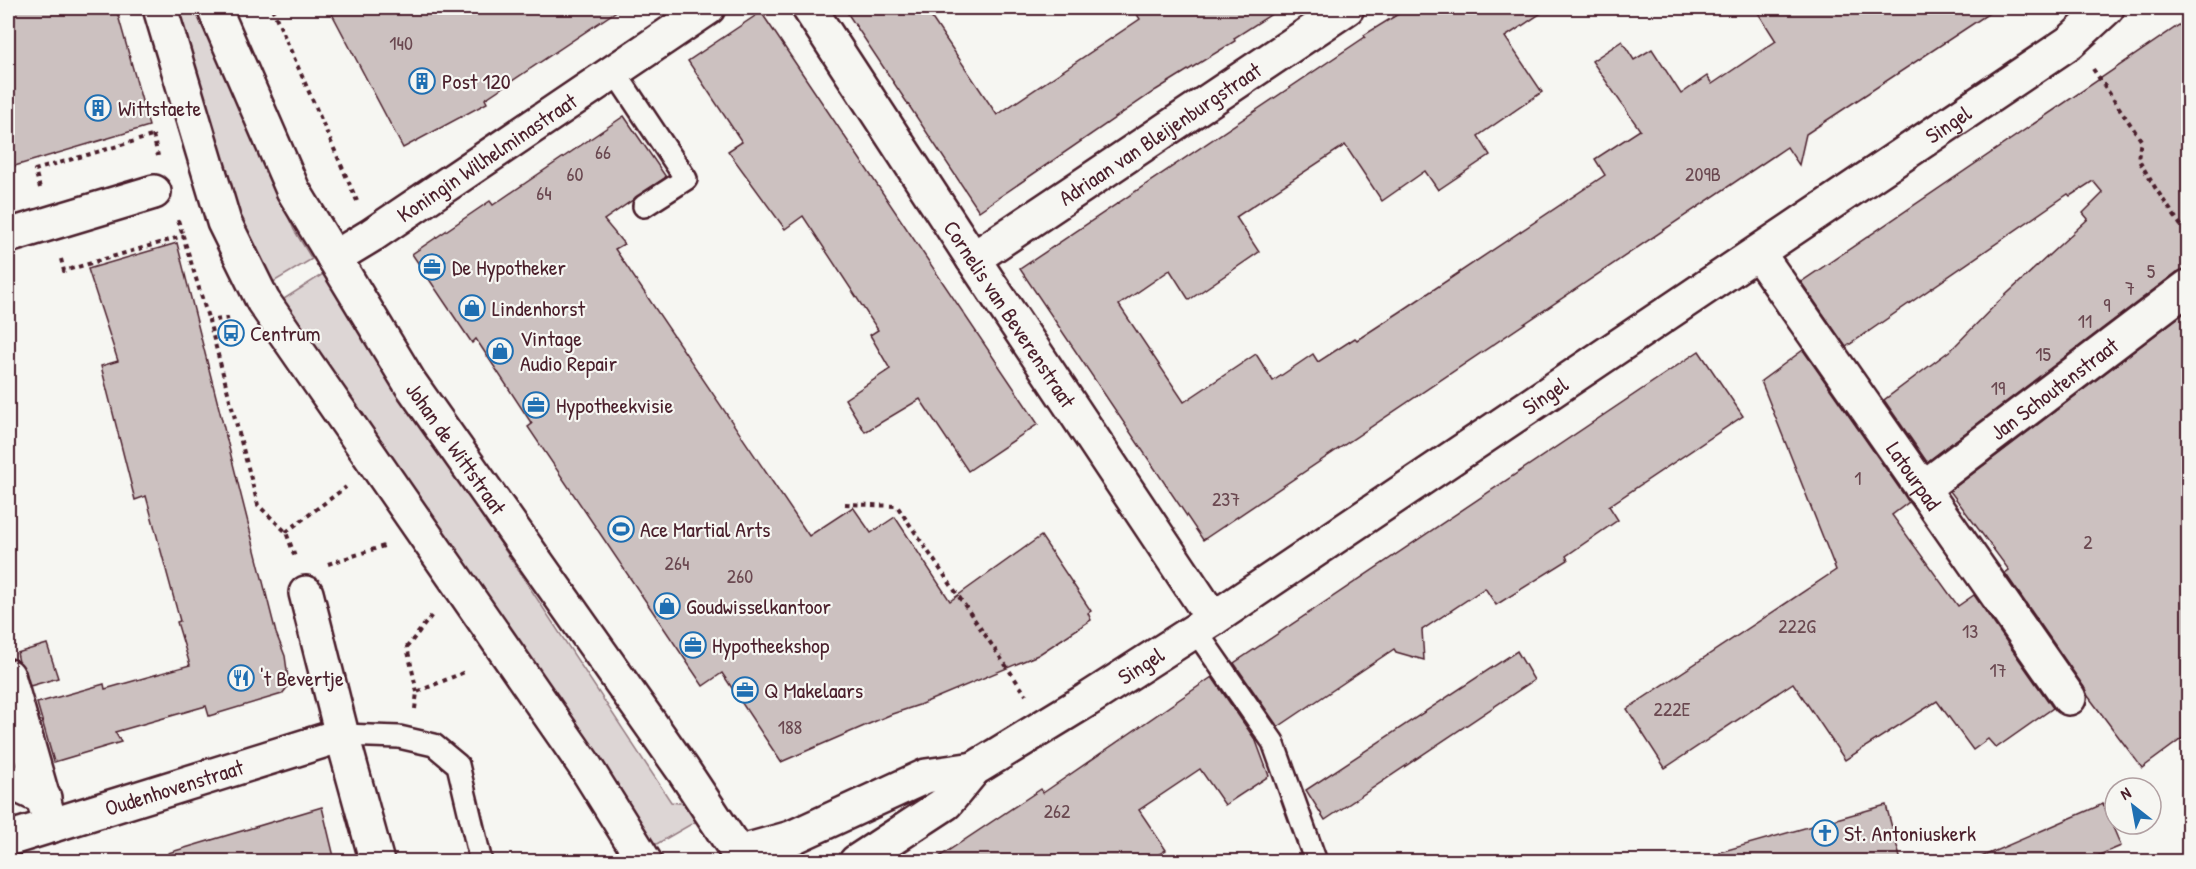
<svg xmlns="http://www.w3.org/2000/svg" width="2196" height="869" viewBox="0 0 2196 869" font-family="'Patrick Hand',sans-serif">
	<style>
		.green { fill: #ddd6d5; stroke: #947a80; stroke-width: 1.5 }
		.building { fill: #ccc1c0; stroke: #4a1f2b; stroke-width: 1.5 }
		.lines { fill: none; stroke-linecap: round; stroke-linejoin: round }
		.lane-casing { stroke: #4a1f2b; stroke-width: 26 }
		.street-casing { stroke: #4a1f2b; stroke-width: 38 }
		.secondary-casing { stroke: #4a1f2b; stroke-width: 38 }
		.path { stroke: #4a1f2b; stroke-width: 4; stroke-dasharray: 4.5 4.5; stroke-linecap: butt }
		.lane { stroke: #f6f6f2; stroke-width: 21 }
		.street { stroke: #f6f6f2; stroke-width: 33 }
		.secondary { stroke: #f6f6f2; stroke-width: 33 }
		.labels { text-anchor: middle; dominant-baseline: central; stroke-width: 4.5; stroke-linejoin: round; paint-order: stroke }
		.number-label { font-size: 20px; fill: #6a4850 }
		.poi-label { font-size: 22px; fill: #4a1f2b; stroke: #f6f6f2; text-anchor: start }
		.street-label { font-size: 22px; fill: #4a1f2b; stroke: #f6f6f2 }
	</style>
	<rect width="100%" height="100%" fill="#f6f6f2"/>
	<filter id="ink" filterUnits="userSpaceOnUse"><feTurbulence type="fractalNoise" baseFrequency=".0167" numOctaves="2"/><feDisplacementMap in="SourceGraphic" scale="12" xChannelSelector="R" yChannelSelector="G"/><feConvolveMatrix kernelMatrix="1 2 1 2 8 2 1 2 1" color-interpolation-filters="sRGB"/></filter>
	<g filter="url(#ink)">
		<!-- green -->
		<g class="green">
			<path d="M 173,8 L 199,8 L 294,230 L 312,259 L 265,287 L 243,242 Z"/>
			<path d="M 323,274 L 671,802 L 694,805 L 702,818 L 648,849 L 276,304 Z"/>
		</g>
		<!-- building -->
		<g class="building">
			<path d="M 8,8 L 116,8 L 149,126 L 8,168 Z"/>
			<path d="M 329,8 L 621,8 L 485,99 L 487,103 L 403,148 Z"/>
			<path d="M 844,8 L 925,8 L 997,115 L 1140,19 L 1133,8 L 1281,8 L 1234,38 L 1235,41 L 1156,90 L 979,211 Z"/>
			<path d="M 1408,8 L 1549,8 L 1505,37 L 1542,92 L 1478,136 L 1490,155 L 1438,190 L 1425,171 L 1382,201 L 1345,145 L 1236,217 L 1259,252 L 1189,300 L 1170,270 L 1119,305 L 1184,402 L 1256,354 L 1273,381 L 1313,354 L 1318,362 L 1355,338 L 1357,340 L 1400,312 L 1605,175 L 1595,159 L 1640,130 L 1592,61 L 1622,41 L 1634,60 L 1652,49 L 1681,94 L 1707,76 L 1712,84 L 1776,41 L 1755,8 L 1997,8 L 1806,134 L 1799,165 L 1787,147 L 1203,540 L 1020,269 L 1365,37 L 1364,35 Z"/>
			<path d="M 761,12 L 1038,424 L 968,471 L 920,399 L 865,432 L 845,399 L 890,369 L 870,335 L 878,330 L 803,216 L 785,229 L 728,151 L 742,142 L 688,61 Z"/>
			<path d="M 2188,19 L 2188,269 L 2177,272 L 1927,462 L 1884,400 L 1952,349 L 1997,303 L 2088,219 L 2083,213 L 2103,193 L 2093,181 L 2070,196 L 2068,194 L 1846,347 L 1801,282 Z"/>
			<path d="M 624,116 L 666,177 L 604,220 L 624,244 L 615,249 L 809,536 L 853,507 L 871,533 L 895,517 L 950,601 L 1041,536 L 1091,611 L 1088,613 L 1091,620 L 1038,655 L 919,705 L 892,714 L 781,762 L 722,673 L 703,686 L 528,427 L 532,424 L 476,339 L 472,343 L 412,254 L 490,201 L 493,205 Z"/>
			<path d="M 177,243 L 276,633 L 285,656 L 289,685 L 282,694 L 209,716 L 206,706 L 115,732 L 121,742 L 54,762 L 37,703 L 104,684 L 105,689 L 190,665 L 177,622 L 180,621 L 146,496 L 135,500 L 101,366 L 118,361 L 88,269 Z"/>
			<path d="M 2188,310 L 2188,734 L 2142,768 L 2088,696 L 2084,687 L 2005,573 L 2009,570 L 1950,491 Z"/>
			<path d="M 1803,350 L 1909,502 L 1892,515 L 1958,606 L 1974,595 L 2053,708 L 1996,748 L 1988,739 L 1973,750 L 1937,701 L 1845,760 L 1793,683 L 1665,768 L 1627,709 L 1836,570 L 1761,381 Z"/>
			<path d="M 1699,351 L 1743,416 L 1609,506 L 1618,520 L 1566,556 L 1568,560 L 1496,605 L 1485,588 L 1422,630 L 1424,660 L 1396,652 L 1394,649 L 1278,727 L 1234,663 Z"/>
			<path d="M 47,644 L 58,678 L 30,686 L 26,671 L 19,662 L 17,653 Z"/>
			<path d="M 1517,651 L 1534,680 L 1325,820 L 1306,790 Z"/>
			<path d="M 1212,677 L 1256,741 L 1269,776 L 1225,805 L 1200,769 L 1139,810 L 1166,850 L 1148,861 L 933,861 L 1041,789 L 1043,793 Z"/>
			<path d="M 2103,804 L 2121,846 L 2085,861 L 1972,861 Z"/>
			<path d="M 1886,805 L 1901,861 L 1721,861 L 1720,852 Z"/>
			<path d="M 322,807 L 335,861 L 169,861 L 168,853 Z"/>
		</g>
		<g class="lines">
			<!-- lane casing -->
			<g class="lane-casing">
				<g id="lane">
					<path d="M 614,71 L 686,179 L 644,206"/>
					<path d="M 1195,630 L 1273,742 L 1316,862"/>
					<path d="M 342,735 L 399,737 L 434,745 L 458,765 L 481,862"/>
				</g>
			</g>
			<!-- street casing -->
			<g class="street-casing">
				<g id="street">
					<path id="s1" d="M 809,8 L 973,259 L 1213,619"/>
					<path d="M 8,236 L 154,192"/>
					<path id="s2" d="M 1758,253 L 2069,698"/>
					<path id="s3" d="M 334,258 L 372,235 L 708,8"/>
					<path id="s4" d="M 973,259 L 1347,8"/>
					<path id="s5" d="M 1922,489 L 2188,287"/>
					<path d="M 306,593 L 342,735 L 377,862"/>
					<path d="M 8,676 L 51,826"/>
					<path d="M 8,781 L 44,798"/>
					<path id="s6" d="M 8,839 L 342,735"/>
					<path d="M 738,853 L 791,838 L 926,776 L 974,769"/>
					<path id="s7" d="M 856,862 L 946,803 L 974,769 L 1087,700 L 1213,619 L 2070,42 L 2107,8"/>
				</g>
			</g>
			<!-- secondary casing -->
			<g class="secondary-casing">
				<g id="secondary">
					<path d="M 160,8 L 224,222 L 263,301 L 585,766 L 645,862"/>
					<path id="s8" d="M 214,8 L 293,190 L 410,383 L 683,770 L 744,862"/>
				</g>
			</g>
			<!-- path -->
			<g class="path">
				<path d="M 272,8 L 357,201"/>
				<path d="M 2093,69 L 2141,140 L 2138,159 L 2156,189 L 2188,236"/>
				<path d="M 153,135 L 158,156"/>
				<path d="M 40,188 L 35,170 L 152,136"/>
				<path d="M 178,220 L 183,236"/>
				<path d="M 61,259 L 64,271 L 183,236 L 209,321"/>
				<path d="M 229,318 L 209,321 L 258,505 L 286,532 L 295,557"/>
				<path d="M 845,504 L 897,506 L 1026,695"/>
				<path d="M 286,532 L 346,487"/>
				<path d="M 328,564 L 387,545"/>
				<path d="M 417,692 L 407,647 L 432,615"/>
				<path d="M 415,709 L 417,692 L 467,671"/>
			</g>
			<!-- lane -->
			<use href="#lane" class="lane"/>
			<!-- street -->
			<use href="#street" class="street"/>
			<!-- secondary -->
			<use href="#secondary" class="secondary"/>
		</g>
	</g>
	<!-- icons -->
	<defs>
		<g id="building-ring" transform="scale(1.35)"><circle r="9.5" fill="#f6f6f2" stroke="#1f6fb2" stroke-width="1.5"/><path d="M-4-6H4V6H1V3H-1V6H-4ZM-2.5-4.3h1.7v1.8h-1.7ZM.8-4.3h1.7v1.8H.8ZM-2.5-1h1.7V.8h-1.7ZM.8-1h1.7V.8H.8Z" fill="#1f6fb2"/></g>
		<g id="office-ring" transform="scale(1.35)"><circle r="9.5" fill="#f6f6f2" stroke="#1f6fb2" stroke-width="1.5"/><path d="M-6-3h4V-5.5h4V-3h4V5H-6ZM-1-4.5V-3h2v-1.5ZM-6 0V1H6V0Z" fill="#1f6fb2"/></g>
		<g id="shop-ring" transform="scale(1.35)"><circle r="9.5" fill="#f6f6f2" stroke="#1f6fb2" stroke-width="1.5"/><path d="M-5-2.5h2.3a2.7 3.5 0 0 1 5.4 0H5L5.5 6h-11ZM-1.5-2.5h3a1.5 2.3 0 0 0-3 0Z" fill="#1f6fb2"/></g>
		<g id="bus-ring" transform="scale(1.35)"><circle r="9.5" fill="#f6f6f2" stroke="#1f6fb2" stroke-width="1.5"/><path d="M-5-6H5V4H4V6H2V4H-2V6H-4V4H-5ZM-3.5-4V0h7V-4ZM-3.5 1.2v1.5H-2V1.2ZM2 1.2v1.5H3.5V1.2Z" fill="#1f6fb2"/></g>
		<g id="stadium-ring" transform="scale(1.35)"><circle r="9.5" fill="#f6f6f2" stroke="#1f6fb2" stroke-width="1.5"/><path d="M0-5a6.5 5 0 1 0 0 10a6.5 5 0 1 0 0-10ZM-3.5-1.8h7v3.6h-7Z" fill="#1f6fb2"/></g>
		<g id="restaurant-ring" transform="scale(1.35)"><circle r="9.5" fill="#f6f6f2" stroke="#1f6fb2" stroke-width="1.5"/><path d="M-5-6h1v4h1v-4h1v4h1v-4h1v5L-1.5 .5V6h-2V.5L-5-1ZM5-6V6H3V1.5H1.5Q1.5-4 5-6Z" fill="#1f6fb2"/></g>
		<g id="church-ring" transform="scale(1.35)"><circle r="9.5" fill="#f6f6f2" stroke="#1f6fb2" stroke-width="1.5"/><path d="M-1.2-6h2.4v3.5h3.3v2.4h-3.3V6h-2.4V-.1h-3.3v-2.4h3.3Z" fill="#1f6fb2"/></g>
	</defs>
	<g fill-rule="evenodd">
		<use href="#building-ring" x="422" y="81"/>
		<use href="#building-ring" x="98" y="108"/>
		<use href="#office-ring" x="432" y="267"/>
		<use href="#shop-ring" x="472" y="308"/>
		<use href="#bus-ring" x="231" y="333"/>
		<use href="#shop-ring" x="500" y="351"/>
		<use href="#office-ring" x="536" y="405"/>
		<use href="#stadium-ring" x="621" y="529"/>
		<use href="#shop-ring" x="667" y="606"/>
		<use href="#office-ring" x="693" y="645"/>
		<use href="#restaurant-ring" x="241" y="678"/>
		<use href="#office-ring" x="745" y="690"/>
		<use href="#church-ring" x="1825" y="833"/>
	</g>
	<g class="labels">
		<!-- number labels -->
		<g class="number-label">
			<text x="401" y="42">140</text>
			<text x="603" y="151">66</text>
			<text x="575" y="173">60</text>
			<text x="1703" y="173">209B</text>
			<text x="544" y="192">64</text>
			<text x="2151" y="270">5</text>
			<text x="2130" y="287">7</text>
			<text x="2107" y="304">9</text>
			<text x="2085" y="320">11</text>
			<text x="2043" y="353">15</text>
			<text x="1998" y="387">19</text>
			<text x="1858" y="477">1</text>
			<text x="1226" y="498">237</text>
			<text x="2088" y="541">2</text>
			<text x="677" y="562">264</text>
			<text x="740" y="575">260</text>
			<text x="1797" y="625">222G</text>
			<text x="1970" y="630">13</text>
			<text x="1998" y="669">17</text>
			<text x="1672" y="708">222E</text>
			<text x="790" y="726">188</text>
			<text x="1057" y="810">262</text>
		</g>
		<!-- poi labels -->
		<g class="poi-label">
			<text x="442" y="81">Post 120</text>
			<text x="118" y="108">Wittstaete</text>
			<text x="452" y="267">De Hypotheker</text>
			<text x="492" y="308">Lindenhorst</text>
			<text x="250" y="333">Centrum</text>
			<text x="520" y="338">Vintage<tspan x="520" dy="25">Audio Repair</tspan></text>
			<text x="556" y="405">Hypotheekvisie</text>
			<text x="640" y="529">Ace Martial Arts</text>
			<text x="686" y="606">Goudwisselkantoor</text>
			<text x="712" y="645">Hypotheekshop</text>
			<text x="260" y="678">'t Bevertje</text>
			<text x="764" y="690">Q Makelaars</text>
			<text x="1844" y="833">St. Antoniuskerk</text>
		</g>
		<!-- street labels -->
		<g class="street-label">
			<text stroke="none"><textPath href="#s7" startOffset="1320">Singel</textPath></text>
			<text stroke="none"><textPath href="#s4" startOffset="225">Adriaan van Bleijenburgstraat</textPath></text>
			<text stroke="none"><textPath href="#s3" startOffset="183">Koningin Wilhelminastraat</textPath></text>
			<text stroke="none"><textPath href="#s1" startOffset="366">Cornelis van Beverenstraat</textPath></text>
			<text stroke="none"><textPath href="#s5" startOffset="166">Jan Schoutenstraat</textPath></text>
			<text stroke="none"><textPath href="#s7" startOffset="834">Singel</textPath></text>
			<text stroke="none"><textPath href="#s8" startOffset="504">Johan de Wittstraat</textPath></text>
			<text stroke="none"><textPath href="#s2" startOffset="272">Latourpad</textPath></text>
			<text stroke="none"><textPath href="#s7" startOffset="348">Singel</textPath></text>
			<text stroke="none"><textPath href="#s6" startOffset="174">Oudenhovenstraat</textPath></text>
		</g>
	</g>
	<!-- margin -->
	<rect width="2196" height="869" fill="none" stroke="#f6f6f2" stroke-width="30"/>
	<rect x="15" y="15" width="2166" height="839" fill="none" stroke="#4a1f2b" stroke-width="2" filter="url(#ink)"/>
	<!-- north arrow -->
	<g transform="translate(2133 806) rotate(329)"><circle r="28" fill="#f6f6f2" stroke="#b1a0a2" stroke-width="1.5"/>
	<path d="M0-4.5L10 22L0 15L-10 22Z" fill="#1f6fb2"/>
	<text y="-9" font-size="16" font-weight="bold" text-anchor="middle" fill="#4a1f2b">N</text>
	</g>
</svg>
